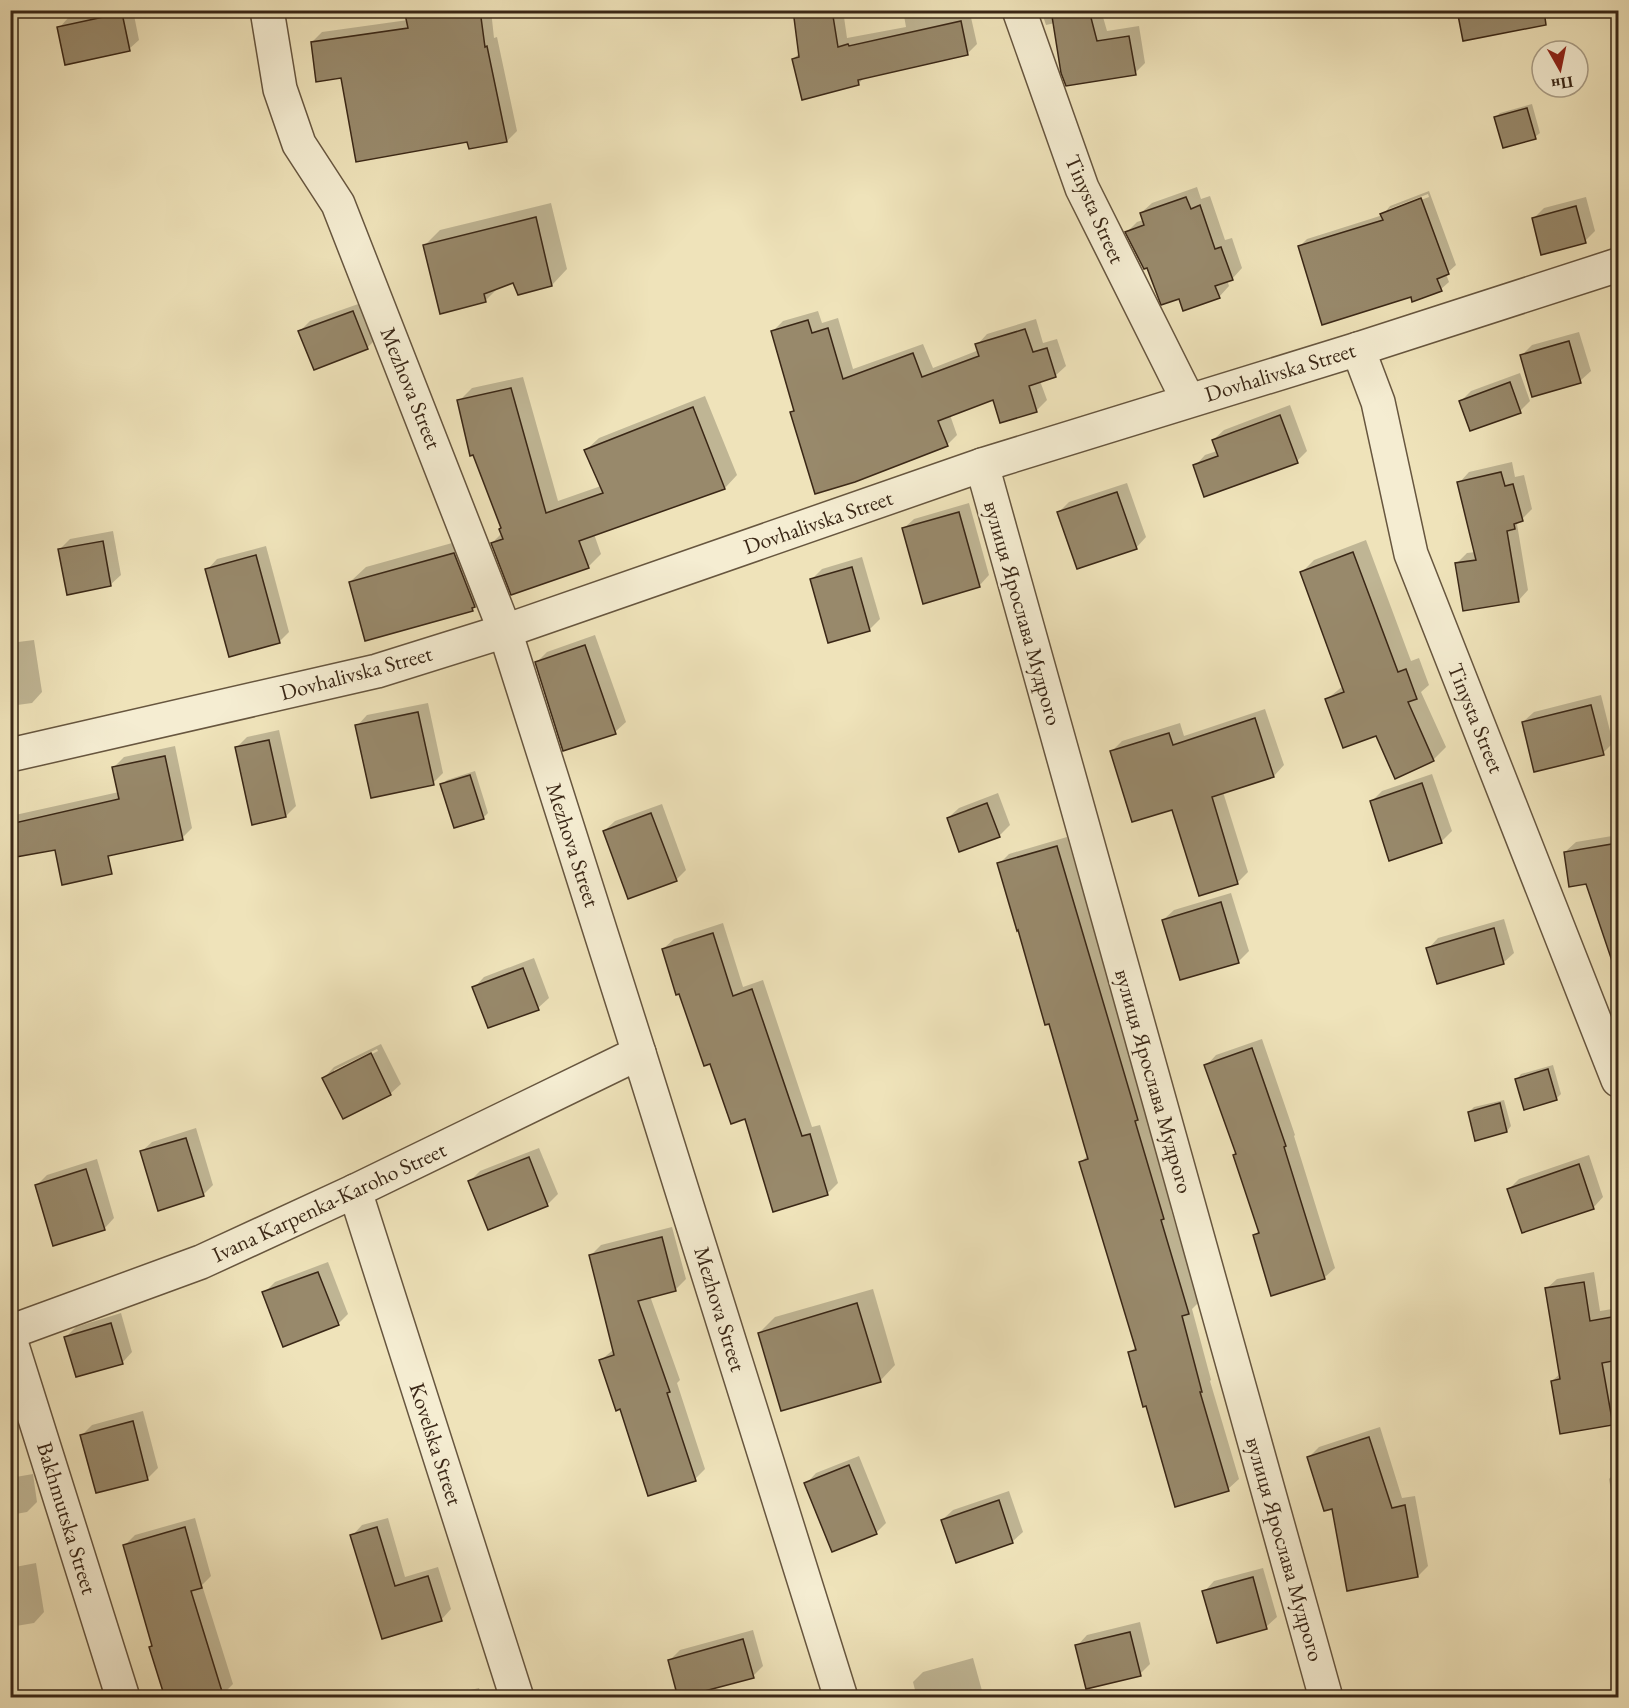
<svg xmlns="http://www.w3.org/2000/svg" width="1629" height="1708" viewBox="0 0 1629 1708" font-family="'EB Garamond',serif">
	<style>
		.shadow { fill: #0003; fill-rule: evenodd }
		.building { fill: #98896b; stroke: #3a2716; stroke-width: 1.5 }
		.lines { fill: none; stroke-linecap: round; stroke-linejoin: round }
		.minor-casing { stroke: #67563f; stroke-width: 36 }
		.tertiary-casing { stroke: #67563f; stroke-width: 36 }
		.minor { stroke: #f5edd2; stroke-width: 33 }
		.tertiary { stroke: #f5edd2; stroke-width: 33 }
		.labels { text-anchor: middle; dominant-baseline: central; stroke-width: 4.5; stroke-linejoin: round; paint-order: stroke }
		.street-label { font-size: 22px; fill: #3a2716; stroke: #f5edd2 }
	</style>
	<rect width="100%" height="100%" fill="#efe3ba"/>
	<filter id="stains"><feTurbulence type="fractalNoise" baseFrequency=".00333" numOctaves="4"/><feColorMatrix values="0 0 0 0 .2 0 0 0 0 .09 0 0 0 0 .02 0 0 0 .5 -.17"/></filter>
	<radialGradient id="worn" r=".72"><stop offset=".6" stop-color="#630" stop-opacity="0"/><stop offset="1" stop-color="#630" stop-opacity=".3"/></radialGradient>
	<!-- shadow -->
	<g class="shadow">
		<path d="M 82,10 L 133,10 L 139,40 L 129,49 L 59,28 L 68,18 L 83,15 Z"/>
		<path d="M 411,10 L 491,10 L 494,38 L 497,37 L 517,131 L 507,141 L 468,140 L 342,76 L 312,42 L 322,32 L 408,20 L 407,14 Z"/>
		<path d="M 794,10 L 843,10 L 847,38 L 906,27 L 903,10 L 955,10 L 956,16 L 970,13 L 977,44 L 967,54 L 865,77 L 858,84 L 793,59 L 800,53 Z"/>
		<path d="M 1041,10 L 1101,10 L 1107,31 L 1139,26 L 1145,63 L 1135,73 L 1055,23 L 1046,25 Z"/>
		<path d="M 1532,104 L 1540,133 L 1535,137 L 1496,117 L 1500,113 Z"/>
		<path d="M 1197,187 L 1201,199 L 1210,196 L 1225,240 L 1232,238 L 1242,268 L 1232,279 L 1227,280 L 1229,286 L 1219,297 L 1180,297 L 1148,266 L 1127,232 L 1137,222 L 1143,220 L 1141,213 L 1152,203 Z"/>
		<path d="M 1429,191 L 1456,265 L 1446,274 L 1449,282 L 1441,289 L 1412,295 L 1299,247 L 1307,239 L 1383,215 L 1390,206 ZM 1428,194 L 1429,197 L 1389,212 L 1389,209 Z"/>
		<path d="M 1586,197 L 1595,231 L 1585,241 L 1533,219 L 1544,208 Z"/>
		<path d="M 551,203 L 567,269 L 552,285 L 514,281 L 500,286 L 485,301 L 425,245 L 440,230 Z"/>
		<path d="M 364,302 L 377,338 L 367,348 L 300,331 L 310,321 Z"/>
		<path d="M 818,311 L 822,323 L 838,318 L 853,369 L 923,344 L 933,368 L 979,350 L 977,345 L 987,334 L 1036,319 L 1043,343 L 1057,339 L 1066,366 L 1055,376 L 1040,381 L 1047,400 L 1036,411 L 994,398 L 950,415 L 957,435 L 947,445 L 792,413 L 795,410 L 772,332 L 783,321 Z"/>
		<path d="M 1579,332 L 1591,371 L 1580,381 L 1521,356 L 1532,345 Z"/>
		<path d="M 1520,373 L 1530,401 L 1520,411 L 1461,401 L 1471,391 Z"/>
		<path d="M 523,377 L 558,501 L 601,486 L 586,450 L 599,438 L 705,396 L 737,475 L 725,488 L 594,534 L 601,554 L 588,567 L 492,543 L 502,533 L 503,527 L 459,401 L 472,388 Z"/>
		<path d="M 1290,405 L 1307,451 L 1297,461 L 1195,466 L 1205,455 L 1217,451 L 1213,440 L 1224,430 Z"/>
		<path d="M 1512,462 L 1515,477 L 1524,475 L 1532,509 L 1517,524 L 1528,590 L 1518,601 L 1456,564 L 1467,553 L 1476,552 L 1459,483 L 1469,472 Z"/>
		<path d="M 1127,483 L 1146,537 L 1136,548 L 1059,512 L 1069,502 Z"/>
		<path d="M 969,503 L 989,575 L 979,586 L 903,529 L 914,519 Z"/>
		<path d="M 113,531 L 121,575 L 110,585 L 60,549 L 70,539 Z"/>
		<path d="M 470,538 L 487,594 L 472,610 L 350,582 L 366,567 Z"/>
		<path d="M 1366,540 L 1411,661 L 1419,658 L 1429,685 L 1421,692 L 1446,747 L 1433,760 L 1377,734 L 1326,700 L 1343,686 L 1302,572 L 1314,560 Z"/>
		<path d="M 266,546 L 289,632 L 279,642 L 207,570 L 217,559 Z"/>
		<path d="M 862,557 L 880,619 L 869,630 L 811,580 L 822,569 Z"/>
		<path d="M 595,635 L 626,722 L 615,732 L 536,663 L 547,652 Z"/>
		<path d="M 34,640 L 42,692 L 32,703 L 10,706 L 10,643 Z"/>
		<path d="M 1601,695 L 1613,743 L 1603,753 L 1523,722 L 1534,712 Z"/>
		<path d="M 428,703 L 443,773 L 433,783 L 357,726 L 367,715 Z"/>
		<path d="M 1265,709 L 1284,765 L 1274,776 L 1223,792 L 1248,872 L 1238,882 L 1200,894 L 1173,808 L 1111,752 L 1122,741 L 1180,723 L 1184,736 Z"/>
		<path d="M 279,730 L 296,806 L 286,816 L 237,747 L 247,737 Z"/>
		<path d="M 175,746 L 192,828 L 182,838 L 120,837 L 10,856 L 10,794 L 15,815 L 119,792 L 114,767 L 124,757 Z"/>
		<path d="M 475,771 L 488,813 L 483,818 L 442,785 L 447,780 Z"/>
		<path d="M 1432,774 L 1452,831 L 1441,842 L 1371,802 L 1382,791 Z"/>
		<path d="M 998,793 L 1010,825 L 999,836 L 948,818 L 959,808 Z"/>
		<path d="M 662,804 L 686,870 L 676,880 L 604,831 L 615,821 Z"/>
		<path d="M 1618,835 L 1618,976 L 1587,883 L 1565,852 L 1576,842 Z"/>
		<path d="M 1067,837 L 1147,1108 L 1145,1111 L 1174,1207 L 1171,1210 L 1199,1302 L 1192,1309 L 1211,1380 L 1210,1381 L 1239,1479 L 1228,1489 L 1130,1352 L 1137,1346 L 1081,1162 L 1088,1155 L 1050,1022 L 999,864 L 1009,854 Z"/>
		<path d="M 1231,893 L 1249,951 L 1239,961 L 1181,978 L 1163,920 L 1174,910 Z"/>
		<path d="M 1504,919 L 1514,953 L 1503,963 L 1428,949 L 1438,938 Z"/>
		<path d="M 723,923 L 743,987 L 763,980 L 812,1127 L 820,1125 L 838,1183 L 828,1193 L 774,1210 L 746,1117 L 711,1062 L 663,949 L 674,939 Z"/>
		<path d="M 534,958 L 549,998 L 538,1008 L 474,988 L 484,977 Z"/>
		<path d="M 1262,1039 L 1295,1135 L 1294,1136 L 1335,1268 L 1324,1278 L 1255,1235 L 1259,1231 L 1234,1156 L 1237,1153 L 1206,1066 L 1216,1055 Z"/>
		<path d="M 381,1044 L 401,1084 L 390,1094 L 324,1078 L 334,1067 ZM 377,1049 L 378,1051 L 334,1073 L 334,1070 Z"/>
		<path d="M 1553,1065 L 1561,1094 L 1556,1099 L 1517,1079 L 1521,1074 Z"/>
		<path d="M 1504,1100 L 1511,1126 L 1507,1131 L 1469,1112 L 1474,1107 Z"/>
		<path d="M 196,1128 L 213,1185 L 203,1195 L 141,1152 L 152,1142 Z"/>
		<path d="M 539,1148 L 558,1194 L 547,1205 L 489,1228 L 470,1181 L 480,1171 Z"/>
		<path d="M 1589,1155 L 1603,1197 L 1593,1208 L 1509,1189 L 1519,1179 Z"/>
		<path d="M 97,1159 L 114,1218 L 104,1229 L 36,1186 L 47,1175 Z"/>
		<path d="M 672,1227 L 686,1279 L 675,1290 L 650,1296 L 680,1380 L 677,1383 L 705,1469 L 695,1479 L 621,1408 L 600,1361 L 614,1349 L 590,1256 L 601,1245 Z"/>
		<path d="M 328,1262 L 348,1314 L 338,1324 L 264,1293 L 275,1282 Z"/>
		<path d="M 1594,1272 L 1600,1311 L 1618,1308 L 1618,1359 L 1613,1360 L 1618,1388 L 1618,1417 L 1613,1423 L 1552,1381 L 1561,1373 L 1546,1289 L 1557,1279 Z"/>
		<path d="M 873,1289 L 895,1365 L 880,1381 L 759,1333 L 775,1317 Z"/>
		<path d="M 121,1313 L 132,1352 L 122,1363 L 66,1337 L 76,1327 Z"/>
		<path d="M 143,1411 L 158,1468 L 147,1479 L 82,1435 L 92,1425 Z"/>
		<path d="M 1380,1427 L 1402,1498 L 1415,1496 L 1428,1566 L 1418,1576 L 1333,1507 L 1309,1457 L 1319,1447 Z"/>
		<path d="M 859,1456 L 886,1523 L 876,1533 L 806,1484 L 816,1473 Z"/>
		<path d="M 1618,1469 L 1618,1532 L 1609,1479 Z"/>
		<path d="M 33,1474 L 37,1502 L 27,1512 L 10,1515 L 10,1478 Z"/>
		<path d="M 1009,1491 L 1023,1532 L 1012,1542 L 942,1520 L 953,1510 Z"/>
		<path d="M 195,1518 L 211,1576 L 202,1585 L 233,1684 L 223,1694 L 212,1698 L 154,1644 L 125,1545 L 135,1535 Z"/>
		<path d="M 388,1518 L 405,1577 L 438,1567 L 451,1609 L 441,1620 L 383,1638 L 352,1536 L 362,1525 Z"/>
		<path d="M 36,1563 L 44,1612 L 34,1623 L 10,1627 L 10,1568 Z"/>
		<path d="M 1263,1568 L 1277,1617 L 1266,1627 L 1204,1592 L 1214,1581 Z"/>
		<path d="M 1140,1622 L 1150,1664 L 1140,1674 L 1077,1646 L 1087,1635 Z"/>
		<path d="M 753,1630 L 763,1666 L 753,1676 L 670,1660 L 680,1650 Z"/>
		<path d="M 973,1658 L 984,1698 L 917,1698 L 913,1682 L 923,1672 Z"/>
		<path d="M 479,1688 L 482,1698 L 437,1698 Z"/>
	</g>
	<!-- building -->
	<g class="building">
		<path d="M 427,10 L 480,10 L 485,47 L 487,46 L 507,142 L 469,149 L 467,142 L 356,162 L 341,78 L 316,82 L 311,42 L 408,28 L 405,14 Z"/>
		<path d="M 793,10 L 832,10 L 838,47 L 848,44 L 849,46 L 961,21 L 968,55 L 858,80 L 859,85 L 802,100 L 792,59 L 799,57 Z"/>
		<path d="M 1051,10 L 1089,10 L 1097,41 L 1129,36 L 1136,75 L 1066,86 L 1061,73 Z"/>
		<path d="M 1457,10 L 1544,10 L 1546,25 L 1463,41 Z"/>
		<path d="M 122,13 L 130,51 L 65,65 L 57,27 Z"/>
		<path d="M 1527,108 L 1536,139 L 1503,148 L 1494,117 Z"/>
		<path d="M 1186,197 L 1191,209 L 1200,205 L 1215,249 L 1221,247 L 1233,280 L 1215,286 L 1220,298 L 1183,311 L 1179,299 L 1161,305 L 1147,268 L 1144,269 L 1125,232 L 1144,225 L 1140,213 Z"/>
		<path d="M 1421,198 L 1449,274 L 1437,279 L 1442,291 L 1412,302 L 1411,297 L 1322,325 L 1298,246 L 1383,220 L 1380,214 Z"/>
		<path d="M 1576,206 L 1586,243 L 1541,255 L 1532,218 Z"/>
		<path d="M 536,217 L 552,286 L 518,295 L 513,283 L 484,294 L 486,302 L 440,314 L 423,245 Z"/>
		<path d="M 353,311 L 368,349 L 314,370 L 298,331 Z"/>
		<path d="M 808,320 L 812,333 L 828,328 L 843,379 L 913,353 L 922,377 L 979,356 L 975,344 L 1025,329 L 1033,352 L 1047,348 L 1056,377 L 1029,386 L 1037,412 L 1000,423 L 993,400 L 938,421 L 948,446 L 855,482 L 815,494 L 790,412 L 794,411 L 771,331 Z"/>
		<path d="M 1569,341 L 1581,383 L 1532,397 L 1520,355 Z"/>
		<path d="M 1510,382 L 1521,413 L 1470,431 L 1459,401 Z"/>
		<path d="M 511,388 L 546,513 L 603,493 L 584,450 L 693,407 L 725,489 L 579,541 L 589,568 L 511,595 L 491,543 L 503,539 L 499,529 L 501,528 L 473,455 L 470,456 L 457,400 Z"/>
		<path d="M 1280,415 L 1298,463 L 1204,497 L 1193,465 L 1218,456 L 1212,440 Z"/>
		<path d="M 1501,472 L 1505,486 L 1513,484 L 1523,521 L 1514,524 L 1515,529 L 1507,531 L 1519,602 L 1463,611 L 1455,563 L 1476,560 L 1457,482 Z"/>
		<path d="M 1117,492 L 1137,549 L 1077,569 L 1057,512 Z"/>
		<path d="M 959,512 L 980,587 L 923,604 L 902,528 Z"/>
		<path d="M 103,541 L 111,586 L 67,595 L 58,549 Z"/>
		<path d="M 1353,552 L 1398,672 L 1406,669 L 1417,699 L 1408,702 L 1434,761 L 1395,779 L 1376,736 L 1343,748 L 1325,699 L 1344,692 L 1300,572 Z"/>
		<path d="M 454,553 L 475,607 L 472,608 L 473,611 L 365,641 L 349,582 Z"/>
		<path d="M 256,555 L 280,643 L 229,657 L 205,569 Z"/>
		<path d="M 852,567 L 870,631 L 828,643 L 810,579 Z"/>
		<path d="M 585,645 L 616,734 L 563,751 L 535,662 Z"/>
		<path d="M 1591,705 L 1604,755 L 1534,772 L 1522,722 Z"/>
		<path d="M 418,712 L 434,785 L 371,798 L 355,725 Z"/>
		<path d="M 1255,718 L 1274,777 L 1212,797 L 1238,884 L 1199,896 L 1172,810 L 1132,822 L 1110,751 L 1169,733 L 1173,745 Z"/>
		<path d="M 269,740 L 286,817 L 252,825 L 235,747 Z"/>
		<path d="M 165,756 L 183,840 L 108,856 L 112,874 L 62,885 L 55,850 L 10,858 L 10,824 L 119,799 L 112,767 Z"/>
		<path d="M 470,775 L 484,819 L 454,828 L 440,784 Z"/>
		<path d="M 1422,783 L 1442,843 L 1389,861 L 1370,801 Z"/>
		<path d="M 987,803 L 1000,837 L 959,852 L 947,818 Z"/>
		<path d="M 651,813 L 677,881 L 628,899 L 603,831 Z"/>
		<path d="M 1618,843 L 1618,963 L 1613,964 L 1586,884 L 1569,887 L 1564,852 Z"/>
		<path d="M 1057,846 L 1138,1120 L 1135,1121 L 1164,1219 L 1161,1220 L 1189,1314 L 1182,1316 L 1202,1392 L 1200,1392 L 1229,1491 L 1175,1507 L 1146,1406 L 1143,1407 L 1128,1352 L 1136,1350 L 1079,1162 L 1088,1159 L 1049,1024 L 1045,1025 L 1018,930 L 1017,931 L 997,863 Z"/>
		<path d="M 1221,902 L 1239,963 L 1180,980 L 1162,920 Z"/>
		<path d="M 1494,928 L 1504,964 L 1437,984 L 1426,948 Z"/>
		<path d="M 713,933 L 733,996 L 752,989 L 802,1136 L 810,1134 L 828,1195 L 773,1212 L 745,1119 L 731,1124 L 710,1064 L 704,1066 L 679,994 L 676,995 L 662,949 Z"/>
		<path d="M 523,968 L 539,1010 L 488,1028 L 472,987 Z"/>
		<path d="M 1252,1048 L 1286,1146 L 1284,1147 L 1325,1279 L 1271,1296 L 1253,1235 L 1259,1233 L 1233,1155 L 1236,1154 L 1204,1065 Z"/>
		<path d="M 371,1053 L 391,1095 L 343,1119 L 322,1078 Z"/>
		<path d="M 1548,1069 L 1557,1100 L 1524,1110 L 1515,1079 Z"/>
		<path d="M 1500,1103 L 1507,1132 L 1475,1141 L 1468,1112 Z"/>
		<path d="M 186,1138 L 204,1196 L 158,1211 L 140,1151 Z"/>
		<path d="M 529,1157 L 548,1206 L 488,1230 L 468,1181 Z"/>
		<path d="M 1579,1164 L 1594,1209 L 1522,1233 L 1507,1189 Z"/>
		<path d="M 86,1169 L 105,1230 L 53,1246 L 35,1185 Z"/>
		<path d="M 662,1237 L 676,1291 L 638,1301 L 670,1392 L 667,1393 L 696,1481 L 648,1496 L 620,1409 L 616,1411 L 599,1360 L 614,1355 L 589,1255 Z"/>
		<path d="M 318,1272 L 339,1325 L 283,1347 L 262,1292 Z"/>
		<path d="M 1584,1282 L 1590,1321 L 1618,1316 L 1618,1360 L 1602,1363 L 1613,1425 L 1560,1434 L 1551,1381 L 1560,1379 L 1545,1288 Z"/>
		<path d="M 857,1303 L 881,1382 L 781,1411 L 758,1333 Z"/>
		<path d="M 111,1323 L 123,1364 L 76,1377 L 64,1337 Z"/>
		<path d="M 133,1421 L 148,1480 L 96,1493 L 80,1435 Z"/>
		<path d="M 1369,1437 L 1392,1508 L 1405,1505 L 1418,1577 L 1347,1591 L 1332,1509 L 1324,1511 L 1307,1457 Z"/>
		<path d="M 849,1465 L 877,1534 L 832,1552 L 804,1483 Z"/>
		<path d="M 999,1500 L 1013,1543 L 956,1563 L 941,1520 Z"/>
		<path d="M 185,1527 L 202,1588 L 191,1591 L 224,1698 L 165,1698 L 149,1647 L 152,1646 L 123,1545 Z"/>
		<path d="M 377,1527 L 395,1586 L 428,1576 L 442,1621 L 382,1639 L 350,1535 Z"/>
		<path d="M 1253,1577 L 1267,1629 L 1217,1643 L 1202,1591 Z"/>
		<path d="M 1130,1632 L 1141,1676 L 1086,1689 L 1075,1645 Z"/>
		<path d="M 743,1639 L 754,1678 L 678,1698 L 668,1660 Z"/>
	</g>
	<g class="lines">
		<!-- minor casing -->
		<g class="minor-casing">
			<g id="minor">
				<path d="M 267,10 L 280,89 L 299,144 L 338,204 L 505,631 L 639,1053 L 841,1698"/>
				<path d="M 1019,10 L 1082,188 L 1188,400"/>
				<path d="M 982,465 L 1326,1698"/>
				<path d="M 355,1191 L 517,1698"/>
				<path d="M 10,1332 L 201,1262 L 355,1191 L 639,1053"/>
				<path d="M 10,1339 L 123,1698"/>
			</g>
		</g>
		<!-- tertiary casing -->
		<g class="tertiary-casing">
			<g id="tertiary">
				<path d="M 1358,349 L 1378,402 L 1411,554 L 1618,1080"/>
				<path d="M 10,755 L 377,671 L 505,631 L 982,465 L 1358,349 L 1618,265"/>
			</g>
		</g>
		<!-- minor -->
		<use href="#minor" class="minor"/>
		<!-- tertiary -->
		<use href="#tertiary" class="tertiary"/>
	</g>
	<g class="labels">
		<!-- street labels -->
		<g class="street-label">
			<text transform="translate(1095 209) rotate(66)">Tinysta Street</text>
			<text transform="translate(1280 372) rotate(-17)">Dovhalivska Street</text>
			<text transform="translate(411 388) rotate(68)">Mezhova Street</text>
			<text transform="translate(818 522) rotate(-19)">Dovhalivska Street</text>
			<text transform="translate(1023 613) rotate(74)">вулиця Ярослава Мудрого</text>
			<text transform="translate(356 673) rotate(-15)">Dovhalivska Street</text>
			<text transform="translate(1476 718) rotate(68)">Tinysta Street</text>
			<text transform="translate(573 845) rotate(72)">Mezhova Street</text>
			<text transform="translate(1154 1081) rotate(74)">вулиця Ярослава Мудрого</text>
			<text transform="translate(329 1202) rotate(-25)">Ivana Karpenka-Karoho Street</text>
			<text transform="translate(720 1309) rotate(73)">Mezhova Street</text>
			<text transform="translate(436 1444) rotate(72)">Kovelska Street</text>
			<text transform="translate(67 1518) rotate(73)">Bakhmutska Street</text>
			<text transform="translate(1285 1549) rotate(74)">вулиця Ярослава Мудрого</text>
		</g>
	</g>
	<!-- margin -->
	<rect width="1629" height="1708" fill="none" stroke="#efe3ba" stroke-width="36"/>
	<rect x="12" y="12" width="1605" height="1684" fill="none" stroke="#3a2716" stroke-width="3"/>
	<rect x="18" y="18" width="1593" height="1672" fill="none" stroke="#3a2716" stroke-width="1.5"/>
	<!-- north arrow -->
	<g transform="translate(1560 69) rotate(171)"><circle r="28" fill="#f5edd2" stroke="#aa9e87" stroke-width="1.5"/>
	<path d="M0-4.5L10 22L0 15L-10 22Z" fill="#8f2418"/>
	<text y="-9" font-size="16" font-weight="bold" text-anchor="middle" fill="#3a2716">Пн</text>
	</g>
	<rect width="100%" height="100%" filter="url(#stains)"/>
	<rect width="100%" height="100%" fill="url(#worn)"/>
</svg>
